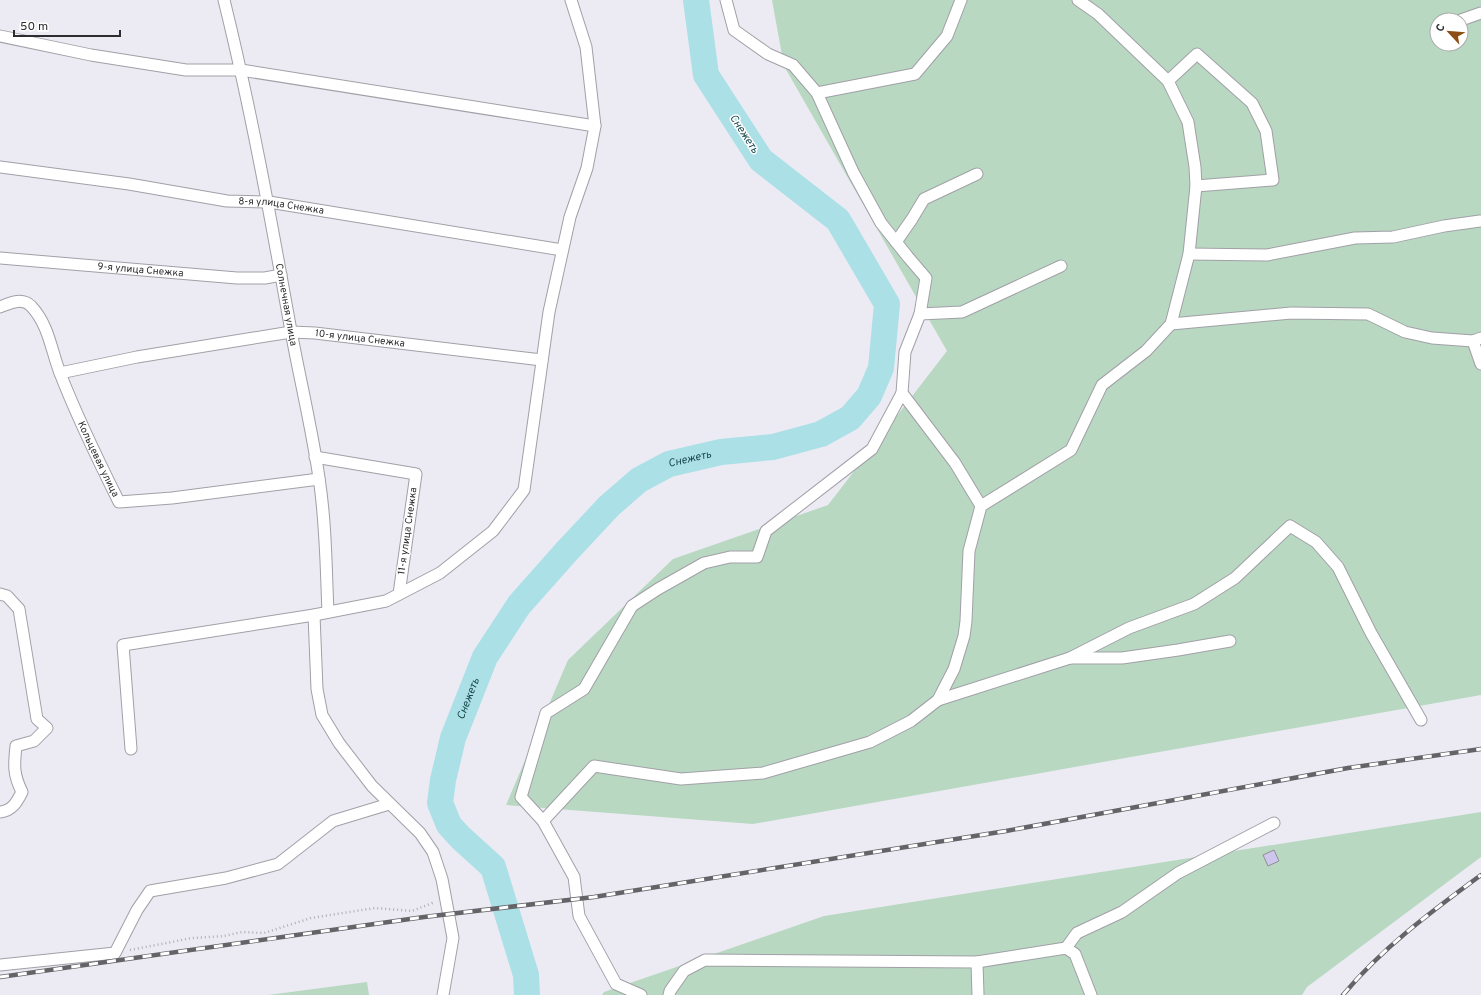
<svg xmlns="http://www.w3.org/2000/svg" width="1481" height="995" viewBox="0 0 1481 995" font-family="Overpass,sans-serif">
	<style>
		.green { fill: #b8d8c2; fill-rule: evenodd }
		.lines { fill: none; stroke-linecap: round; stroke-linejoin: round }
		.river { stroke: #abe0e7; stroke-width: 26 }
		.building { fill: #cec6ed; stroke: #908e95 }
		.street-casing { stroke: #a1a0a7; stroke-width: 13 }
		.path { stroke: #aeadb4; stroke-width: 2.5; stroke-dasharray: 1 3; stroke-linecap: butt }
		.street { stroke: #fff; stroke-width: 11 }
		.rail-casing { stroke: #636368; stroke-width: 4.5 }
		.rail { stroke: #fff; stroke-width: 3; stroke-dasharray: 9; stroke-linecap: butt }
		.labels { text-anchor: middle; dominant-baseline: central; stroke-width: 3; stroke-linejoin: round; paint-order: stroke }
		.street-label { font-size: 10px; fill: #2d2d30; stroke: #fff }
		.water-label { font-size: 11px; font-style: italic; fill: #1b4a4f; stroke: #fff }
	</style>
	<rect width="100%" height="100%" fill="#ecebf3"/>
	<!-- green -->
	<g class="green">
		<path d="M 772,0 L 1481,0 L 1481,695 L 753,824 L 506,805 L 568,660 L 673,559 L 828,505 L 947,351 L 784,66 ZM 1437,20 L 1461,20 L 1461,44 L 1437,44 Z"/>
		<path d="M 1481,812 L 1481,857 L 1307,987 L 1302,995 L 602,995 L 604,992 L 824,916 Z"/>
		<path d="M 367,982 L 369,995 L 268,995 Z"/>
	</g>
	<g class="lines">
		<!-- river -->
		<path class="river" id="s1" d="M 527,995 L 526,975 L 493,867 L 461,838 L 449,825 L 440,803 L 443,780 L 453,738 L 485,657 L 519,605 L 566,552 L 609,506 L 639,480 L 669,464 L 721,452 L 773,447 L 821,434 L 850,418 L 869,396 L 881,368 L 887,304 L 838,220 L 761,160 L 706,75 L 696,0"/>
	</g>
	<!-- building -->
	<path class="building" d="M 1274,850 L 1279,861 L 1268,866 L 1263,855 Z"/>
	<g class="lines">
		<!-- street casing -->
		<g class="street-casing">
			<g id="street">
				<path id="s2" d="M 224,0 C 251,109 271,220 291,331 C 300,380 312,429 319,478 C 326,523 326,568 328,612"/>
				<path d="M 726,0 L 734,30 L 768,54 L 793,65 L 817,93 L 853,172 L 881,223 L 908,257 L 926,278 L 920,314 L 905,352 L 902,393 L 955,463 L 981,506"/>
				<path d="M 1461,20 L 1481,13"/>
				<path d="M 0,36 L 91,55 L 186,70 L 241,70 L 595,126"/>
				<path d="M 1168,81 L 1197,54 L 1252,103 L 1266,131 L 1273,180 L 1196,186"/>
				<path d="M 817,93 L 915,74 L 947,36 L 961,0"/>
				<path id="s3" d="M 0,167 L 129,184 L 227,201 L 269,202 L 562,250"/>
				<path d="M 896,242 L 912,219 L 924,199 L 977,174"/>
				<path d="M 1189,254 L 1267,255 L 1355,238 L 1393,237 L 1444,226 L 1480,221"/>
				<path id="s4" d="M 0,258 L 237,278 L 265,278 L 281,275"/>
				<path id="s5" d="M 0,307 C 10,303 22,297 31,306 C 49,325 51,350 60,373 C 77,417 98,460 119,502 L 172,498 L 319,479"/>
				<path d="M 920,314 L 962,312 L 1061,266"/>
				<path d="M 1171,324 L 1291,313 L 1368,314 L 1405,332 L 1432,338 L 1473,341 L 1481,338"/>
				<path d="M 1473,341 L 1481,364"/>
				<path id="s6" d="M 60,373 L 137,357 L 291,332 L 315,333 L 542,360"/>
				<path d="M 315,457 L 416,474 L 399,594"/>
				<path d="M 0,594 L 7,596 L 19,609 L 37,719 L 47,728 L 34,741 L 16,746 C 14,765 13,774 22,792 C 17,802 12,811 0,812"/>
				<path d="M 314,615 L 317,689 L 322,715 L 339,743 L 372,786 L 420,833 L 433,852 L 442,879 L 453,938 L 443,995"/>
				<path d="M 1070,658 L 1129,628 L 1194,604 L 1235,578 L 1290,526 L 1316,542 L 1338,567 L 1371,633 L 1421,720"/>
				<path d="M 938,700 L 1070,658 L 1122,658 L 1178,650 L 1230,641"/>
				<path d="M 131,749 L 123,645 L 314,615 L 386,601 L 440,573 L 493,531 L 524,490 L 549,312 L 570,217 L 587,168 L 595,126 L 586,47 L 571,0"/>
				<path d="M 543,821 L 594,766 L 681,779 L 763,773 L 870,742 L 911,721 L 938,700 L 954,669 L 964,636 L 966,621 L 969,551 L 981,506 L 1071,450 L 1102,385 L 1146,351 L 1171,324 L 1189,254 L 1196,186 L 1195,167 L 1188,122 L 1168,81 L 1098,14 L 1078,0"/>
				<path d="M 1066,948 L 1075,954 L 1091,995"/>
				<path d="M 977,962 L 978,995"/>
				<path d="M 0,965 L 115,953 L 137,910 L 150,891 L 226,878 L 278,864 L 333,821 L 389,804"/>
				<path d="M 641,995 L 616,984 L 579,916 L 574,877 L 543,821 L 521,797 L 546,713 L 584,689 L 632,606 L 658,589 L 704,563 L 730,557 L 757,557 L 766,531 L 872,449 L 902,393"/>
				<path d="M 669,995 L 670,991 L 684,971 L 705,960 L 977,962 L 1066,948 L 1077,933 L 1122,912 L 1178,873 L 1274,823"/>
			</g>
		</g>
		<!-- path -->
		<path class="path" d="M 130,950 L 192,938 L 224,936 L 242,932 L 264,933 L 311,918 L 375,908 L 412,911 L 435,902"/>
		<!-- street -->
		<use href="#street" class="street"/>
		<!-- rail casing -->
		<g class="rail-casing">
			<g id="rail">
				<path d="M 0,977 L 424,917 L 594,897 L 1006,831 L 1348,768 L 1481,749"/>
				<path d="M 1343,995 C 1382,948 1432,911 1481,875"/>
			</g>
		</g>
		<!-- rail -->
		<use href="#rail" class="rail"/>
	</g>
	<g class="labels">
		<!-- street labels -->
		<g class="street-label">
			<text stroke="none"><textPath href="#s3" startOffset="284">8-я улица Снежка</textPath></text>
			<text stroke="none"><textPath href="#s4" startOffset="141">9-я улица Снежка</textPath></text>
			<text stroke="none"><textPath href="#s2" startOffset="311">Солнечная улица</textPath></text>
			<text stroke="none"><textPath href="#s6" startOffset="304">10-я улица Снежка</textPath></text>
			<text stroke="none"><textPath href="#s5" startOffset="201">Кольцевая улица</textPath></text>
			<text transform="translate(408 531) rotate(-82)">11-я улица Снежка</text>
		</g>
		<!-- water labels -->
		<g class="water-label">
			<text transform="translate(744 134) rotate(57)">Снежеть</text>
			<text stroke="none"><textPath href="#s1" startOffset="662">Снежеть</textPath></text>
			<text stroke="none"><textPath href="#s1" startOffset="326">Снежеть</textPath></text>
		</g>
	</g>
	<!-- north arrow -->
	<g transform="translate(1449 32) rotate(296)"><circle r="19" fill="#ffffff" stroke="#ababac"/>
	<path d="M0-3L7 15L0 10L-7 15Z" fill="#8d4e13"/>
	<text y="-6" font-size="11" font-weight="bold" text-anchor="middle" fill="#2d2d30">С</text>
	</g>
	<!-- scale -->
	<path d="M14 30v6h106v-6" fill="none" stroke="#2d2d30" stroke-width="2"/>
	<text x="20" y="30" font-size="12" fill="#2d2d30" stroke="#ffffff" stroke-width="3" paint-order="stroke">50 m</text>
</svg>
